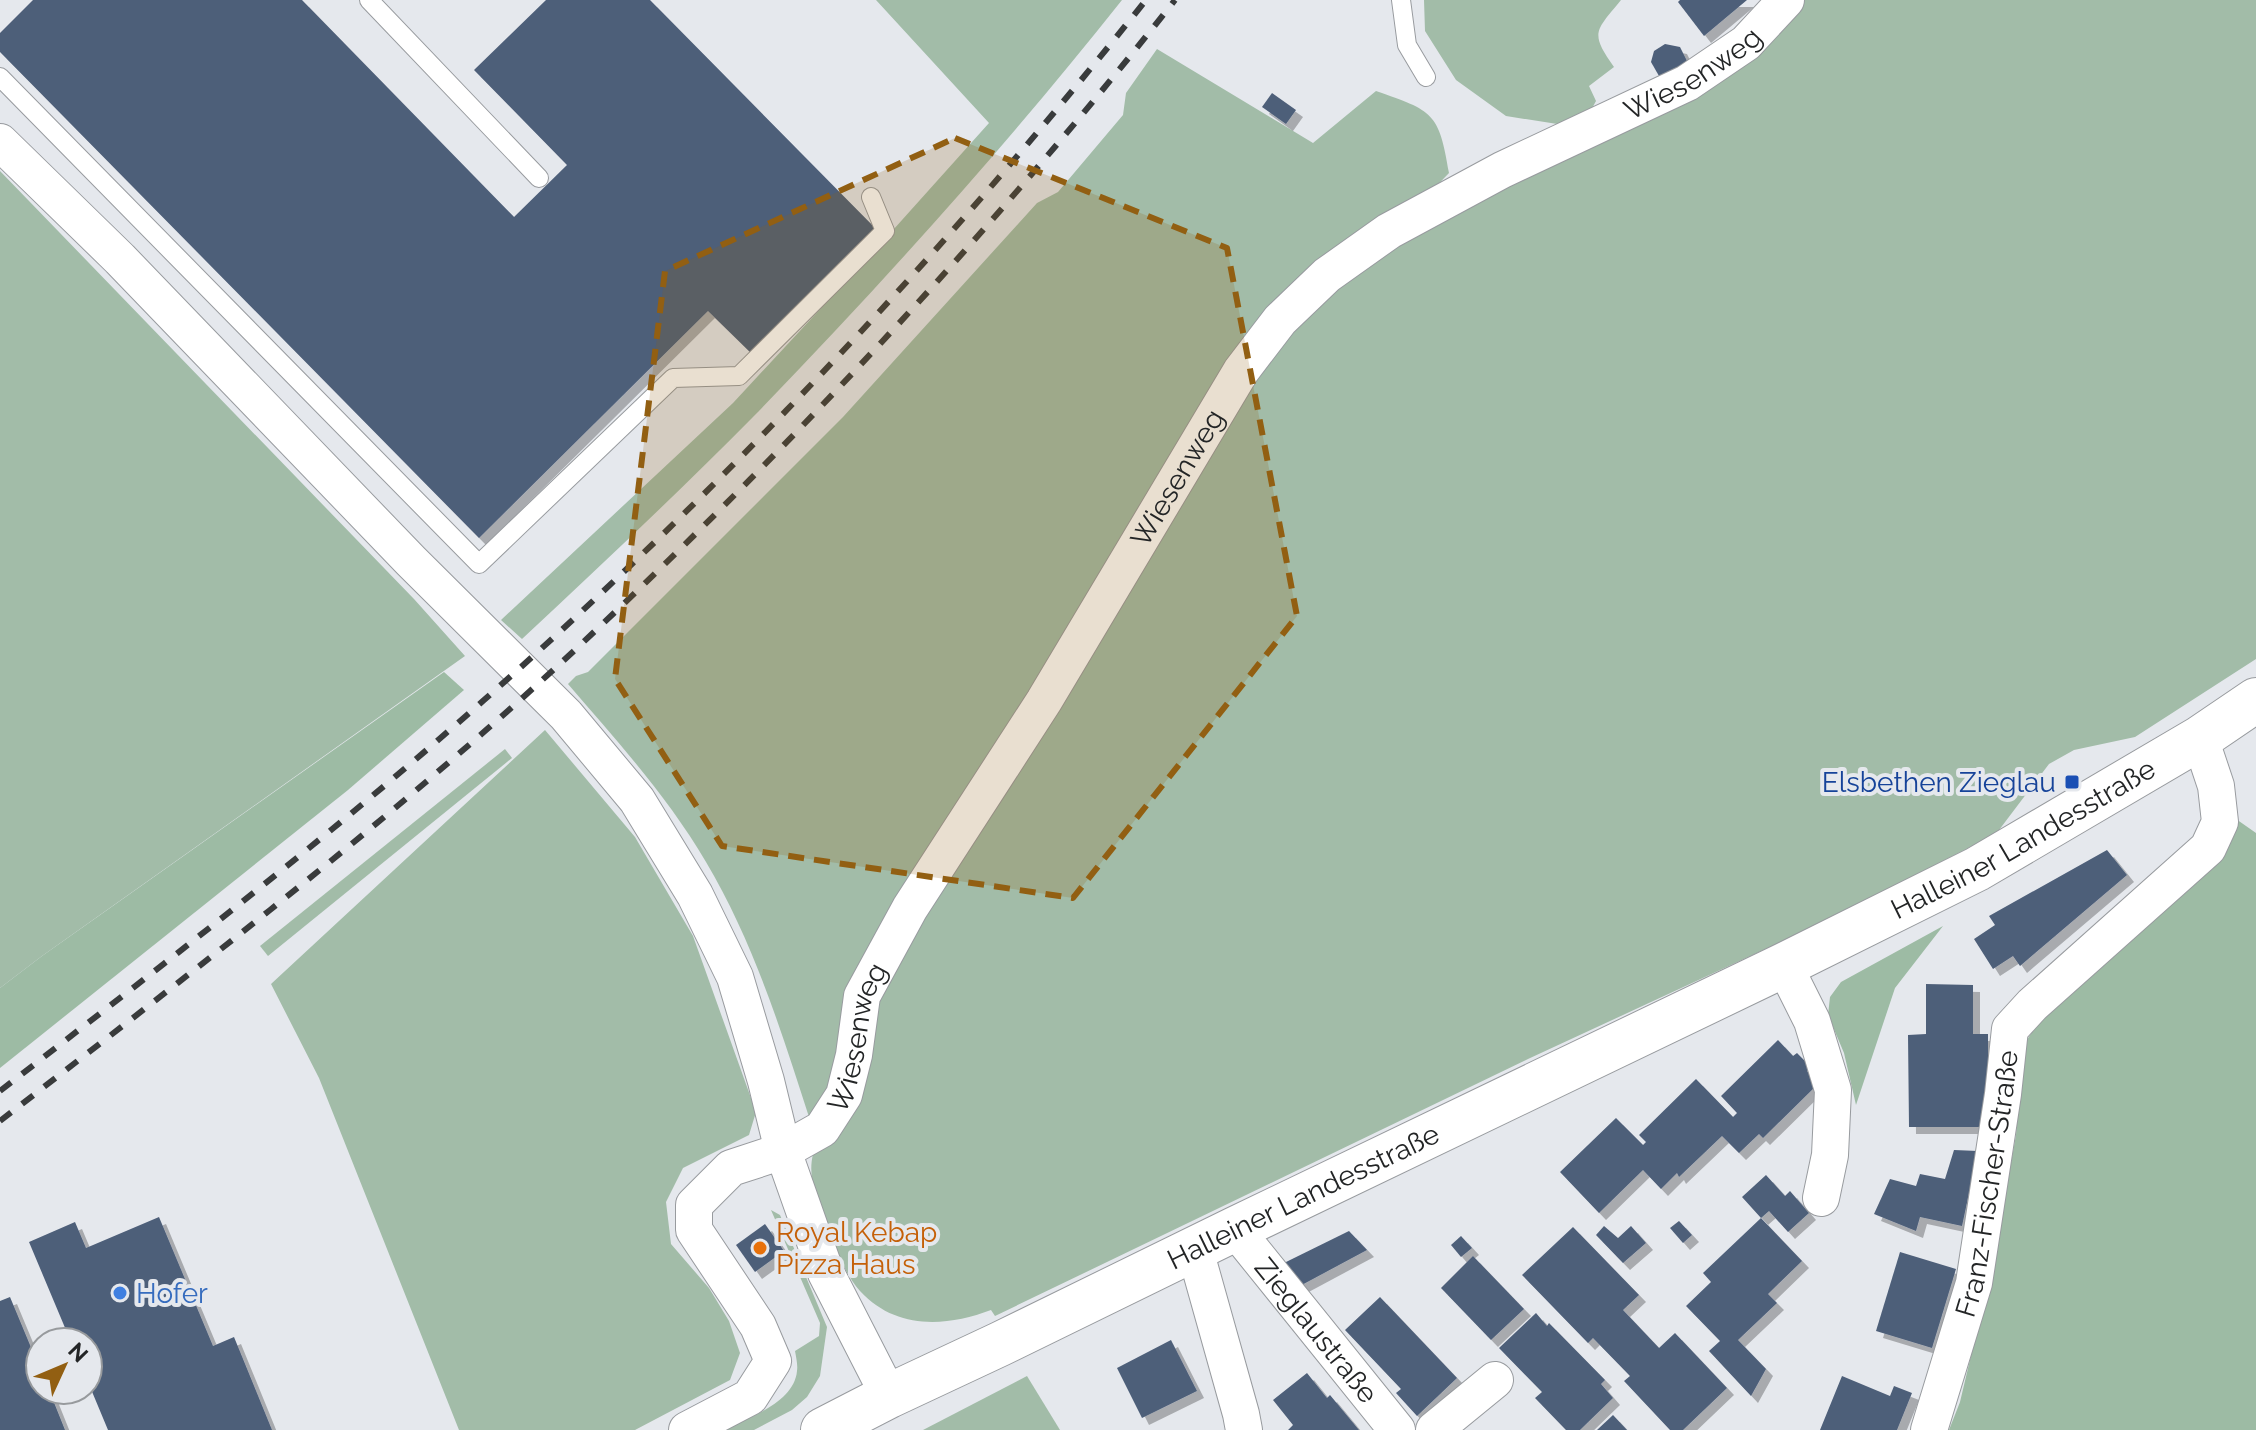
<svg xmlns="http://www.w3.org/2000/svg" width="2256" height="1430" viewBox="0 0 2256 1430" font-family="Raleway,sans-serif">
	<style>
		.green { fill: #a2bca8 }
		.forest { fill: #9dbba4 }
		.building { fill: #4e5f79; filter: url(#shadow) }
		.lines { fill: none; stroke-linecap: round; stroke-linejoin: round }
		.lane-casing { stroke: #989b9f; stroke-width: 20 }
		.street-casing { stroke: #989b9f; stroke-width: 38 }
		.secondary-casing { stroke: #989b9f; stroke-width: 46 }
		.lane { stroke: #fff; stroke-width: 18 }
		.street { stroke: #fff; stroke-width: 36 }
		.secondary { stroke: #fff; stroke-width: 44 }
		.rail { stroke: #393b3c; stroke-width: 6; stroke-dasharray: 14 14; stroke-linecap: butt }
		.marked { fill: #925f12; fill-opacity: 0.2; stroke: #925f12; stroke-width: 6; stroke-dasharray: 16 10; stroke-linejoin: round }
		.transit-dot { fill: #1a4fb4; stroke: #e5e8ed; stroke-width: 3 }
		.food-dot { fill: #e8710a; stroke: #e5e8ed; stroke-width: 3 }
		.shop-dot { fill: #3f7fe0; stroke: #e5e8ed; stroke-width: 3 }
		.labels { text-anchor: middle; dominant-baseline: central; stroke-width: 8; stroke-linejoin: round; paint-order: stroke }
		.street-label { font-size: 28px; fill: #232526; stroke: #e5e8ed }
		.transit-label { font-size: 28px; fill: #164399; stroke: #e5e8ed; text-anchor: end }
		.food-label { font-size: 28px; fill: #c56008; stroke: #e5e8ed; text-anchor: start }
		.shop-label { font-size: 28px; fill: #366cbe; stroke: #e5e8ed; text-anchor: start }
	</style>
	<defs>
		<filter id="shadow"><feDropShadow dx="7" dy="7" stdDeviation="0" flood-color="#0004"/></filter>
	</defs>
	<rect width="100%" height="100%" fill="#e5e8ed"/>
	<!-- green -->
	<g class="green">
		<path d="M 876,0 L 1122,0 C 1007,145 882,284 753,417 C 678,493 600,566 522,639 L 501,620 L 733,403 L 876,249 L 989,123 Z"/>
		<path d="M 1424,0 L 1621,0 C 1596,31 1589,32 1614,67 L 1589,86 L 1596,101 L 1590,112 L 1570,126 L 1506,116 L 1456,80 L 1425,31 Z"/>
		<path d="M 1798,0 L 2256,0 L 2256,659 L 2135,737 L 2074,750 L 2049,764 L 1996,834 L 1798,934 L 1528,1059 L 995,1316 L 991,1310 C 946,1327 896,1330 860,1291 C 844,1273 835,1247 827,1225 C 818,1202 807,1179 813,1154 L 867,1028 L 889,969 L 1242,389 L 1342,275 Z"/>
		<path d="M 1157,49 L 1313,143 L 1376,91 C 1433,111 1439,112 1449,173 L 1422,201 L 1311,275 L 863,977 L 839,1089 L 809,1117 C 781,1030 753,941 706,862 C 668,797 617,741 568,684 L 576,676 L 588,672 L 843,417 L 1037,203 L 1058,192 L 1123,115 L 1126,93 Z"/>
		<path d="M 0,171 L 414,599 L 465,656 L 42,956 L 0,988 Z"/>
		<path d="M 545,730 L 635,837 L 693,936 L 756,1112 L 749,1135 L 683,1168 L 666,1202 L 671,1244 L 709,1288 L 729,1321 L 740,1353 L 730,1380 L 635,1430 L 459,1430 L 319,1078 L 271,984 Z"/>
		<path d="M 505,749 L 512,758 L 268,956 L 260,946 Z"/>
		<path d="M 771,1210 L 780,1215 L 827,1327 L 820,1376 L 807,1397 L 792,1410 L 754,1430 L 724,1430 C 749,1417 794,1403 797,1371 C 798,1365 796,1357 795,1351 L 819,1336 L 820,1323 Z"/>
		<path d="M 1027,1376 L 1060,1430 L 923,1430 Z"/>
	</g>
	<!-- forest -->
	<g class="forest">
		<path d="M 444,672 L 464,690 L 348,790 L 0,1068 L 0,988 L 42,956 Z"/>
		<path d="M 2236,819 L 2256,833 L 2256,1430 L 1949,1430 L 1960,1402 L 1993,1263 L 2016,1135 L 2022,1048 L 2037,1024 Z"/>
		<path d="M 1943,926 L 1895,988 L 1856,1105 L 1844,1053 L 1828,1015 L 1830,997 L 1841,982 Z"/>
	</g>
	<!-- building -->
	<g class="building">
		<path d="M 33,0 L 302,0 L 514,217 L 567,165 L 474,70 L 546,0 L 650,0 L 876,229 L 751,353 L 708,311 L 479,538 L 0,52 L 0,33 Z"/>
		<path d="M 1680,0 L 1747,0 L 1704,36 L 1678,2 Z"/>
		<path d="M 1665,44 L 1680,47 L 1687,61 L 1681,74 L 1659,76 L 1651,62 L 1654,51 Z"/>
		<path d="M 1272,93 L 1296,110 L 1286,124 L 1262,107 Z"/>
		<path d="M 2107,850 L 2127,875 L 2020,966 L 2013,956 L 1993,969 L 1974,939 L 1995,925 L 1989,916 Z"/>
		<path d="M 1926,984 L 1973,985 L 1973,1034 L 1988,1034 L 1988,1127 L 1909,1127 L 1908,1035 L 1926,1034 Z"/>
		<path d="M 1778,1040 L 1793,1056 L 1797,1053 L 1811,1067 L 1807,1071 L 1819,1083 L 1763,1138 L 1759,1134 L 1739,1153 L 1722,1136 L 1679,1177 L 1677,1173 L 1661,1189 L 1643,1170 L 1599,1213 L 1560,1172 L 1616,1118 L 1643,1145 L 1646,1142 L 1639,1135 L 1696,1079 L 1733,1117 L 1737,1113 L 1721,1096 Z"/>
		<path d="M 1954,1150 L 1978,1151 L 1962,1226 L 1920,1217 L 1916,1231 L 1874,1214 L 1890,1179 L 1916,1186 L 1920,1174 L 1945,1179 Z"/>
		<path d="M 1766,1175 L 1785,1196 L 1790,1191 L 1809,1213 L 1788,1232 L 1769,1211 L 1761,1218 L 1742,1197 Z"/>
		<path d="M 159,1217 L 213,1346 L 234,1337 L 272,1430 L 108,1430 L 88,1382 L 88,1342 L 71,1342 L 29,1242 L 75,1222 L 86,1248 Z"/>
		<path d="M 1761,1218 L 1802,1261 L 1768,1294 L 1777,1303 L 1738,1340 L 1766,1369 L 1751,1396 L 1709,1351 L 1720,1341 L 1686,1306 L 1711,1282 L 1703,1273 Z"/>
		<path d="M 1679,1221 L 1692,1235 L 1683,1243 L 1670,1228 Z"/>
		<path d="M 765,1224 L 784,1251 L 755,1272 L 736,1245 Z"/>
		<path d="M 1604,1226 L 1618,1238 L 1631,1226 L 1646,1243 L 1623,1263 L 1596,1235 Z"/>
		<path d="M 1573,1227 L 1639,1295 L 1623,1310 L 1659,1348 L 1675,1333 L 1727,1388 L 1683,1430 L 1670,1430 L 1624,1381 L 1630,1376 L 1593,1338 L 1588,1343 L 1522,1275 Z"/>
		<path d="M 1349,1231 L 1367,1250 L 1298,1287 L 1282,1270 L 1286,1262 Z"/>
		<path d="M 1461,1236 L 1472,1248 L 1461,1257 L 1451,1245 Z"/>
		<path d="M 1900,1252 L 1956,1269 L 1932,1348 L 1876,1331 Z"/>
		<path d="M 1473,1256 L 1524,1309 L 1491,1340 L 1441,1288 Z"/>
		<path d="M 10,1297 L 40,1369 L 40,1390 L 49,1390 L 65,1430 L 0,1430 L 0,1301 Z"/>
		<path d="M 1380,1297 L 1457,1378 L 1417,1416 L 1396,1393 L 1401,1389 L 1345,1330 Z"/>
		<path d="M 1536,1313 L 1547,1326 L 1549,1323 L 1605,1380 L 1601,1384 L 1613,1398 L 1580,1430 L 1566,1430 L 1535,1398 L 1542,1392 L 1499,1348 Z"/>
		<path d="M 1171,1340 L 1197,1391 L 1142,1418 L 1117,1368 Z"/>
		<path d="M 1307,1373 L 1327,1398 L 1330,1395 L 1359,1430 L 1288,1430 L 1293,1425 L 1273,1400 Z"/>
		<path d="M 1842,1376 L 1890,1396 L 1894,1386 L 1912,1393 L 1897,1430 L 1820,1430 Z"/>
		<path d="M 1613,1415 L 1627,1430 L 1597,1430 Z"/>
	</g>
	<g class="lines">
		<!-- lane casing -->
		<g class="lane-casing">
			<g id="lane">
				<path d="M 369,0 L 539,178"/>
				<path d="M 1401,0 L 1407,45 L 1426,77"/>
				<path d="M 0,77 L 479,564 L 673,378 L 739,376 L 885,231 L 871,197"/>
			</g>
		</g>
		<!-- street casing -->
		<g class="street-casing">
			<g id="street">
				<path d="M 0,142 L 120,259 L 411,561 L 566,715 L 637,800 L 695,895 L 735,977 L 766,1081 L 783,1151 L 826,1273 L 889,1396"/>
				<path d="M 1784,965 L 1812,1021 L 1833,1090 L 1830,1155 L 1821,1198"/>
				<path id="s1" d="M 1235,1229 L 1397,1430"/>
				<path d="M 1195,1250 L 1241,1414 L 1244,1430"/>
				<path id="s2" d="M 687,1430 L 750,1397 L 773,1361 L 758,1326 L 694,1230 L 694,1205 L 731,1168 L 783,1151 L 822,1129 L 844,1095 L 854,1055 L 862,996 L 910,908 L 1044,701 L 1241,371 L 1280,320 L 1327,275 L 1389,231 L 1502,170 L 1687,83 L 1746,43 L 1786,0"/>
				<path d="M 1434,1430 L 1495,1380"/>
				<path id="s3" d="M 1929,1430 L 1974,1283 L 2003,1094 L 2010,1029 L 2032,1005 L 2208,848 L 2220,822 L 2216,786 L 2200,738"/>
			</g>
		</g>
		<!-- secondary casing -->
		<g class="secondary-casing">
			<g id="secondary">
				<path id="s4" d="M 823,1430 L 889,1396 L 1000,1344 L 1235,1229 L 1784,965 L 1977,869 L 2200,738 L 2256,700"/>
			</g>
		</g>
		<!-- lane -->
		<use href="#lane" class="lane"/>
		<!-- street -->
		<use href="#street" class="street"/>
		<!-- secondary -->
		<use href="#secondary" class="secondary"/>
		<!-- rail -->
		<g class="rail">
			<path d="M 0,1091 C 164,964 328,838 484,700 C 725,487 946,251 1146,0"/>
			<path d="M 0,1121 C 196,969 394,818 576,649 C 791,447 992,232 1175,0"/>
		</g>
	</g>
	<!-- marked area -->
	<path class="marked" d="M 955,138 L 1227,248 L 1297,616 L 1073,898 L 722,846 L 615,679 L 665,271 Z"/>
	<!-- markers -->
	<rect class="transit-dot" x="2064" y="774" width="16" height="16" rx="4"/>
	<circle class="food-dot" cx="760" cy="1248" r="8"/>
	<circle class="shop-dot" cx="120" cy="1293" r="8"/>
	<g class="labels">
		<!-- street labels -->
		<g class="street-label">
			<text stroke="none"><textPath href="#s2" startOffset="1864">Wiesenweg</textPath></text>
			<text stroke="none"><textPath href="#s2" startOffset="1192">Wiesenweg</textPath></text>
			<text stroke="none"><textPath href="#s4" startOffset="1338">Halleiner Landesstraße</textPath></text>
			<text stroke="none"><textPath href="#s2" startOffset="544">Wiesenweg</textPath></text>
			<text stroke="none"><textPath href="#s3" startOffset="254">Franz-Fischer-Straße</textPath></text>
			<text stroke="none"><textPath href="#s4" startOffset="534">Halleiner Landesstraße</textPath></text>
			<text stroke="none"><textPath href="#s1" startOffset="130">Zieglaustraße</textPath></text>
		</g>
		<!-- transit labels -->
		<g class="transit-label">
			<text x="2056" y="782">Elsbethen Zieglau</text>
		</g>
		<!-- food labels -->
		<g class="food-label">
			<text x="776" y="1232">Royal Kebap<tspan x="776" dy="32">Pizza Haus</tspan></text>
		</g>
		<!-- shop labels -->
		<g class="shop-label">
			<text x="136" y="1293">Hofer</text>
		</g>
	</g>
	<!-- north arrow -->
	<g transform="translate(64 1366) rotate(46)"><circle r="38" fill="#e5e8ed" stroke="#979a9d" stroke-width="2"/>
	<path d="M0-6L14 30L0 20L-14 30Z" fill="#925f12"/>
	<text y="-12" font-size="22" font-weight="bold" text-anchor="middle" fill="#232526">N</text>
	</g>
</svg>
